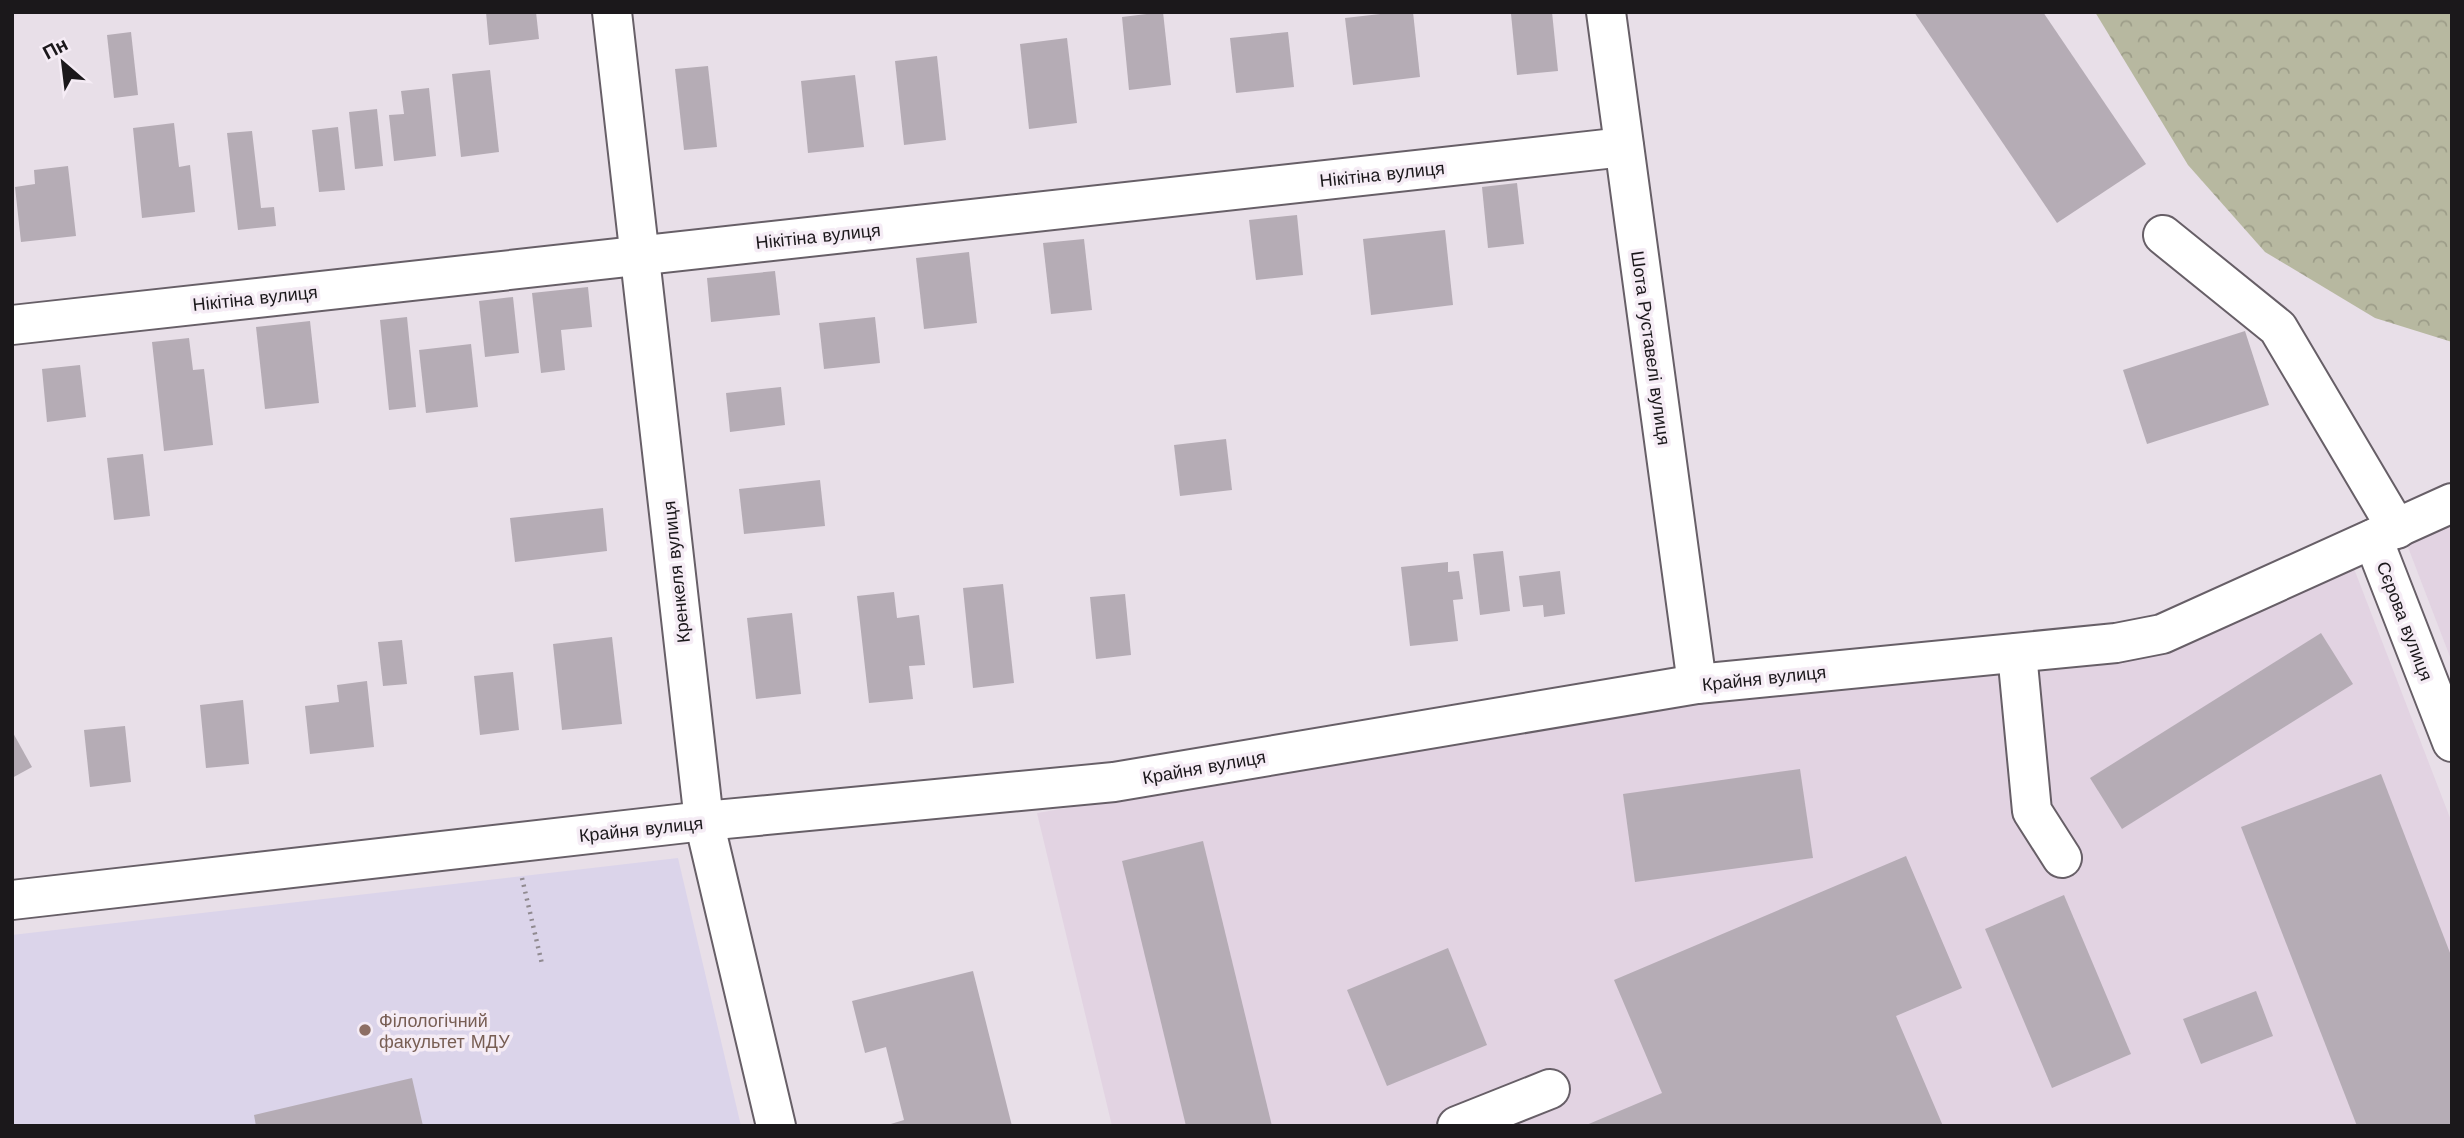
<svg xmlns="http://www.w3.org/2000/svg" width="2464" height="1138" viewBox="0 0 2464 1138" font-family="'Work Sans',sans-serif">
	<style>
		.built { fill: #e2d3e2 }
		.education { fill: #dbd4ea }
		.forest { fill: url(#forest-crowns) }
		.building { fill: #b5acb5 }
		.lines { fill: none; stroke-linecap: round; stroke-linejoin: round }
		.minor-casing { stroke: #675f67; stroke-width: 42 }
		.path { stroke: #908a90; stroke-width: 4.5; stroke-dasharray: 2 5; stroke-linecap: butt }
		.minor { stroke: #fff; stroke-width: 38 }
		.education-dot { fill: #8d6e63; stroke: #f5ecf5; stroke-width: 2.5 }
		.labels { text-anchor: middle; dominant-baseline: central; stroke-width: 7; stroke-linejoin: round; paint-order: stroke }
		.street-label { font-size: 18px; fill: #1b181b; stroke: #f5ecf5 }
		.education-label { font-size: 18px; fill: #785e54; stroke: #f5ecf5; text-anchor: start }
	</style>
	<defs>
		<pattern id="forest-crowns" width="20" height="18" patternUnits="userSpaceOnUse" patternTransform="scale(1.75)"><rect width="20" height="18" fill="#b7b8a0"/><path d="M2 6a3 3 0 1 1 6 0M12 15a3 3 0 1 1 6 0" fill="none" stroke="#9d9d89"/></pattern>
	</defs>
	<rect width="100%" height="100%" fill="#e8dfe8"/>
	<!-- built -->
	<g class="built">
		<path d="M 2452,521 L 2452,662 L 2406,542 Z"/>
		<path d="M 2353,566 L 2452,823 L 2452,1126 L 1112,1126 L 1037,813 L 1698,702 L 2119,660 Z"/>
	</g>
	<!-- education -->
	<path class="education" d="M 678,858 L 741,1126 L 12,1126 L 12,935 Z"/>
	<!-- forest -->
	<path class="forest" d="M 2095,12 L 2452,12 L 2452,342 L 2375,318 L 2265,252 L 2188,165 Z"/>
	<!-- building -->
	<g class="building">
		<path d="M 486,12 L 536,12 L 539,39 L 489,45 Z"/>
		<path d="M 1163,12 L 1171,85 L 1129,90 L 1122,17 Z"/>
		<path d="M 1398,12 L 1413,12 L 1420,77 L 1353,85 L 1345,18 Z"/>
		<path d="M 1524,12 L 1552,12 L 1558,71 L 1517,75 L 1511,14 Z"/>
		<path d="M 1914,12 L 2043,12 L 2146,164 L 2057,223 Z"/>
		<path d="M 131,32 L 138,95 L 114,98 L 107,35 Z"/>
		<path d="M 1288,32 L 1294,87 L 1236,93 L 1230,38 Z"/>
		<path d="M 1067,38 L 1077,123 L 1029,129 L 1020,44 Z"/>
		<path d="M 937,56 L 946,140 L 904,145 L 895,61 Z"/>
		<path d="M 708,66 L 717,147 L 684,150 L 675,69 Z"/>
		<path d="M 490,70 L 499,152 L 461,157 L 452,74 Z"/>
		<path d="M 855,75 L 864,147 L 808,153 L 801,81 Z"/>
		<path d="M 429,88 L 436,156 L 394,161 L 389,115 L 404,114 L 401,91 Z"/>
		<path d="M 377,109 L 383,166 L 355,169 L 349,112 Z"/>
		<path d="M 174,123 L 179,167 L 190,165 L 195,212 L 142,218 L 133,128 Z"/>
		<path d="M 338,127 L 345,190 L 319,192 L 312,130 Z"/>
		<path d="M 252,131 L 261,208 L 274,207 L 276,226 L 238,230 L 227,133 Z"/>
		<path d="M 68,166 L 76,236 L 21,242 L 15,187 L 35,184 L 34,170 Z"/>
		<path d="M 1517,183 L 1524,244 L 1488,248 L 1482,187 Z"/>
		<path d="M 1297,215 L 1303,275 L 1256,280 L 1249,220 Z"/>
		<path d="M 1445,230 L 1453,305 L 1371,315 L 1363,239 Z"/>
		<path d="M 1084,239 L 1092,310 L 1051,314 L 1043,243 Z"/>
		<path d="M 969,252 L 977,323 L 924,329 L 916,258 Z"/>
		<path d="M 775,271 L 780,315 L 711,322 L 707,278 Z"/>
		<path d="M 588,287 L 592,327 L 561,330 L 565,370 L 541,373 L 532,293 Z"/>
		<path d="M 513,297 L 519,353 L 485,357 L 479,301 Z"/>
		<path d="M 407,317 L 416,407 L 389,410 L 380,320 Z"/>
		<path d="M 875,317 L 880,363 L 824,369 L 819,323 Z"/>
		<path d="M 310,321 L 319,403 L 265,409 L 256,327 Z"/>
		<path d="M 2245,331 L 2269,405 L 2147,444 L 2123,370 Z"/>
		<path d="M 189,338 L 193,370 L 204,369 L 213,445 L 164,451 L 152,342 Z"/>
		<path d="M 471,344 L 478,407 L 426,413 L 419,350 Z"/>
		<path d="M 80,365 L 86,417 L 47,422 L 42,369 Z"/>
		<path d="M 781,387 L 785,425 L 730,432 L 726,393 Z"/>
		<path d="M 1226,439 L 1232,490 L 1180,496 L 1174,445 Z"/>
		<path d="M 143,454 L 150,516 L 114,520 L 107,458 Z"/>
		<path d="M 820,480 L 825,526 L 744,534 L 739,489 Z"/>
		<path d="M 603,508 L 607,551 L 515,562 L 510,518 Z"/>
		<path d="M 1503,551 L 1510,611 L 1480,615 L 1473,554 Z"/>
		<path d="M 1448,562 L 1448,572 L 1459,571 L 1463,599 L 1453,600 L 1458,641 L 1410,646 L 1401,567 Z"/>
		<path d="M 1560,571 L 1565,614 L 1544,617 L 1543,605 L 1523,607 L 1519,576 Z"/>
		<path d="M 1003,584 L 1014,683 L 973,688 L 963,588 Z"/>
		<path d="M 894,592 L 897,618 L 919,615 L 925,665 L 909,666 L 913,699 L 869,703 L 857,596 Z"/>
		<path d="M 1125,594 L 1131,655 L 1096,659 L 1090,597 Z"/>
		<path d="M 792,613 L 801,694 L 756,699 L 747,618 Z"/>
		<path d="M 2321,633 L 2353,684 L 2122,829 L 2090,778 Z"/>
		<path d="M 612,637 L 622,724 L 562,730 L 553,644 Z"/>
		<path d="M 402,640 L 407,684 L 383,686 L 378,642 Z"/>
		<path d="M 513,672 L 519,730 L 480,735 L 474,676 Z"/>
		<path d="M 367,681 L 374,747 L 310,754 L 305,706 L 339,702 L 337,685 Z"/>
		<path d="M 243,700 L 249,764 L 206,768 L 200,705 Z"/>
		<path d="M 125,726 L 131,782 L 90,787 L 84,730 Z"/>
		<path d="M 12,731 L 32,767 L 12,778 Z"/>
		<path d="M 1800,769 L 1813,858 L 1635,882 L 1623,794 Z"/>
		<path d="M 2381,774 L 2452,958 L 2452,1126 L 2357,1126 L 2241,827 Z"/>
		<path d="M 1203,841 L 1272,1126 L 1186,1126 L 1122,861 Z"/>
		<path d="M 1906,856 L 1962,988 L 1896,1016 L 1943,1126 L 1584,1126 L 1662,1093 L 1614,980 Z"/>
		<path d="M 2064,895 L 2131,1054 L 2052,1088 L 1985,929 Z"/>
		<path d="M 1448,948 L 1487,1045 L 1387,1086 L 1347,990 Z"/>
		<path d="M 973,971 L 1012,1126 L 884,1126 L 904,1120 L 886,1047 L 865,1053 L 852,1001 Z"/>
		<path d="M 2256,991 L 2273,1036 L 2201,1064 L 2183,1019 Z"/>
		<path d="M 412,1078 L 423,1126 L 256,1126 L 254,1115 Z"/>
	</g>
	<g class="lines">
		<!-- minor casing -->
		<g class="minor-casing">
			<g id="minor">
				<path d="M 612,12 L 704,821 L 776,1126"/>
				<path d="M 1606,12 L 1697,684"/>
				<path d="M 2163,235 L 2278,328 L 2397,529"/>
				<path d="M 12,325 L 1624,147"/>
				<path d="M 2373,539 L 2452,742"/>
				<path d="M 2017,653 L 2032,811 L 2062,858"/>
				<path d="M 12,900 L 704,821 L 1114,782 L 1697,684 L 2116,643 L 2162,634 L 2452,503"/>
				<path d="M 1457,1126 L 1550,1089"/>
			</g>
		</g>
		<!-- path -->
		<path class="path" d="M 522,878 L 542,964"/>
		<!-- minor -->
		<use href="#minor" class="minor"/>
	</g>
	<!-- markers -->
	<circle class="education-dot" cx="365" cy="1030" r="7"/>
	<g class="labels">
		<!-- street labels -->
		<g class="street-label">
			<text transform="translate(1382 174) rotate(-6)">Нікітіна вулиця</text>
			<text transform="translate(818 236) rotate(-6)">Нікітіна вулиця</text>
			<text transform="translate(255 298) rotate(-6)">Нікітіна вулиця</text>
			<text transform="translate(1651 348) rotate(82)">Шота Руставелі вулиця</text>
			<text transform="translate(676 572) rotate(-96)">Кренкеля вулиця</text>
			<text transform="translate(2405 621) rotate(69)">Сєрова вулиця</text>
			<text transform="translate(1764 678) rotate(-6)">Крайня вулиця</text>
			<text transform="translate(1204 767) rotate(-10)">Крайня вулиця</text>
			<text transform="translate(641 829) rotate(-6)">Крайня вулиця</text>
		</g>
		<!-- education labels -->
		<g class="education-label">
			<text x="379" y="1020">Філологічний<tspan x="379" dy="21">факультет МДУ</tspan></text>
		</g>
	</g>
	<!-- border -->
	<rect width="2464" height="1138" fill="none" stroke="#1b181b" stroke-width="28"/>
	<!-- north arrow -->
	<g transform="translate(63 63) rotate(332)" stroke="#f5ecf5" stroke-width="5" paint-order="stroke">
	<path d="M0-5L12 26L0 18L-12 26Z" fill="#1b181b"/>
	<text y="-10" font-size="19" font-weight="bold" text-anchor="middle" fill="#1b181b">Пн</text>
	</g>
</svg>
